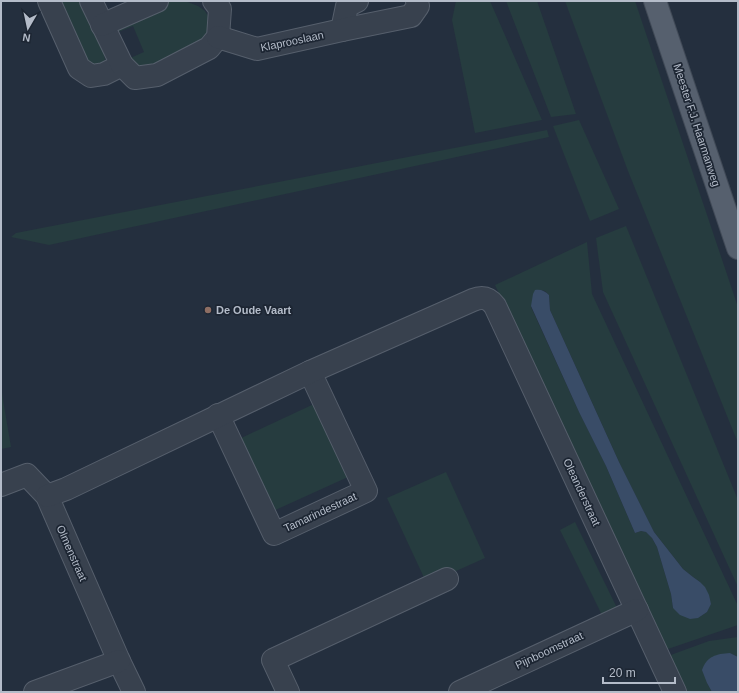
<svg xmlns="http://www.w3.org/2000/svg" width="739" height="693" viewBox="0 0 739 693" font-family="Arial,sans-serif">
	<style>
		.green { fill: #263c3f; fill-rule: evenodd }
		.water { fill: #394c67 }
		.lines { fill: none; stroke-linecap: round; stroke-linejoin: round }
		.minor-casing { stroke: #565f6c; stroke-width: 24 }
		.major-casing { stroke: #414a57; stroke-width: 24 }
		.minor { stroke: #38414e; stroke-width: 22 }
		.major { stroke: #56606e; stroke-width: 22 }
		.education-dot { fill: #8d6e63; stroke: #1d2633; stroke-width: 1.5 }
		.labels { text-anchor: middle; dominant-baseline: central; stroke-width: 3.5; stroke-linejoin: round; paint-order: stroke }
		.street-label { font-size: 11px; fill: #b4bcc9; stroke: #1d2633 }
		.poi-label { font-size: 11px; font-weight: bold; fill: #b4bcc9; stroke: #1d2633; text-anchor: start }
	</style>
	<rect width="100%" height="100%" fill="#242f3e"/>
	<!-- green -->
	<g class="green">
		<path d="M 57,1 L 81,1 L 104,52 L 105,60 L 102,64 L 88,65 Z"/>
		<path d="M 171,1 L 185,1 L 198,6 L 205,11 L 210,19 L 208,37 L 159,63 L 143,69 L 135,64 L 128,59 L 144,52 L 133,26 L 116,33 L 118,25 Z"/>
		<path d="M 456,1 L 490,1 L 542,120 L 475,133 L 452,20 Z"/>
		<path d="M 506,1 L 537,1 L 576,114 L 551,117 Z"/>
		<path d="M 565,1 L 635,1 L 738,307 L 738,443 L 628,171 Z"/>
		<path d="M 579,120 L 619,209 L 590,221 L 553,126 Z"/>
		<path d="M 547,130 L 549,137 L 49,245 L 11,237 L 16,233 Z"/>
		<path d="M 626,226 L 738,500 L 738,587 L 603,292 L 596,238 Z"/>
		<path d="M 587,242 L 592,294 L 738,606 L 738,625 L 665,650 L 555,411 L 495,285 ZM 540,290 L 545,291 L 549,295 L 550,310 L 619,462 L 654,532 L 683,569 L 693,577 L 700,582 L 711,604 L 707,612 L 698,618 L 673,608 L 671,594 L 657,547 L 652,538 L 646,532 L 641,531 L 635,533 L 606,466 L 579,412 L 531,307 Z"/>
		<path d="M 1,384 L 3,400 L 11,447 L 1,449 Z"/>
		<path d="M 314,404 L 348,477 L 271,512 L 237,440 Z"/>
		<path d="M 446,472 L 485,558 L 427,584 L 387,498 Z"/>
		<path d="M 575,522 L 617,608 L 602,615 L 560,530 Z"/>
		<path d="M 738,637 L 738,657 L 730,653 L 707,683 L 712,692 L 685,692 L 668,656 L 709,641 Z"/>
	</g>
	<!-- water -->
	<g class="water">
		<path d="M 535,290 C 541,289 545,291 549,295 L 550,310 L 619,462 L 654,532 L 683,569 L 693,577 L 700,582 L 705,587 L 709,595 L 711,604 L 707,612 L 698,618 L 690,619 L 680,615 L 673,608 L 671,594 L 657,547 L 652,538 L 646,532 L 641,531 L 635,533 L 606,466 L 579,412 L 531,306 L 533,294 Z"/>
		<path d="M 730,653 L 738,657 L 738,692 L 712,692 L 707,683 L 702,670 C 707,656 716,654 730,653 Z"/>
	</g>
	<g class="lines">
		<!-- minor casing -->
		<g class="minor-casing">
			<g id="minor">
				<path d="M 49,1 L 79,68 L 91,76 L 104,74 L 122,65"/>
				<path d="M 91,1 L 122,65 L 135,78 L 157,75 L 209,48 L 218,37 L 220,9 L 214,1"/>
				<path d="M 102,25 L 157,1"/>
				<path d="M 342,30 L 347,6 L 357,1"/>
				<path d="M 218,37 L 257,49 L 342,30 L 411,16 L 418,6 L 417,1"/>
				<path d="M 218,415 L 274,534 L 366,491 L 310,372"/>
				<path d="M 1,485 L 27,475 L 47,496 L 119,661 L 134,692"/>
				<path d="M 47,496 L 66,489 L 310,372 L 473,300 C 483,296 489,298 495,306 L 675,692"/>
				<path d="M 35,692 L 119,661"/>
				<path d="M 288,692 L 273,660 L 447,579"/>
				<path d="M 460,692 L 637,610"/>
			</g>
		</g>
		<!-- major casing -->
		<g class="major-casing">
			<path id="major" d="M 655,1 L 738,248"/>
		</g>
		<!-- minor -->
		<use href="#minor" class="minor"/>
		<!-- major -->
		<use href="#major" class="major"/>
	</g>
	<!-- markers -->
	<circle class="education-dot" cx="208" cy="310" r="4"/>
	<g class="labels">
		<!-- street labels -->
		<g class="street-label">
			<text transform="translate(292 41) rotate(-12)">Klaprooslaan</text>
			<text transform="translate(697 125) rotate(72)">Meester F.J. Haarmanweg</text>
			<text transform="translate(582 492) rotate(65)">Oleanderstraat</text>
			<text transform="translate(320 512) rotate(-25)">Tamarindestraat</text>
			<text transform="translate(72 553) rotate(66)">Olmenstraat</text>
			<text transform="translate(549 650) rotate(-25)">Pijnboomstraat</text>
		</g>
		<!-- poi labels -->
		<g class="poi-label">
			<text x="216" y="310">De Oude Vaart</text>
		</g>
	</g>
	<!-- border -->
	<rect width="739" height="693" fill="none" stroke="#b4bcc9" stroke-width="4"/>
	<!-- north arrow -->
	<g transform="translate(28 28) rotate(189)" stroke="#1d2633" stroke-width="3" paint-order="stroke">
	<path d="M0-3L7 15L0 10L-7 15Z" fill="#b4bcc9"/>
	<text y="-6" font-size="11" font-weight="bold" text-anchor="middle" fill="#b4bcc9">N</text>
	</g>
	<!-- scale -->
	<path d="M603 677v6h72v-6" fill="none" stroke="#b4bcc9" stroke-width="2"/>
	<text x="609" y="677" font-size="12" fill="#b4bcc9" stroke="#1d2633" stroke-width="3" paint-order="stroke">20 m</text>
</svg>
